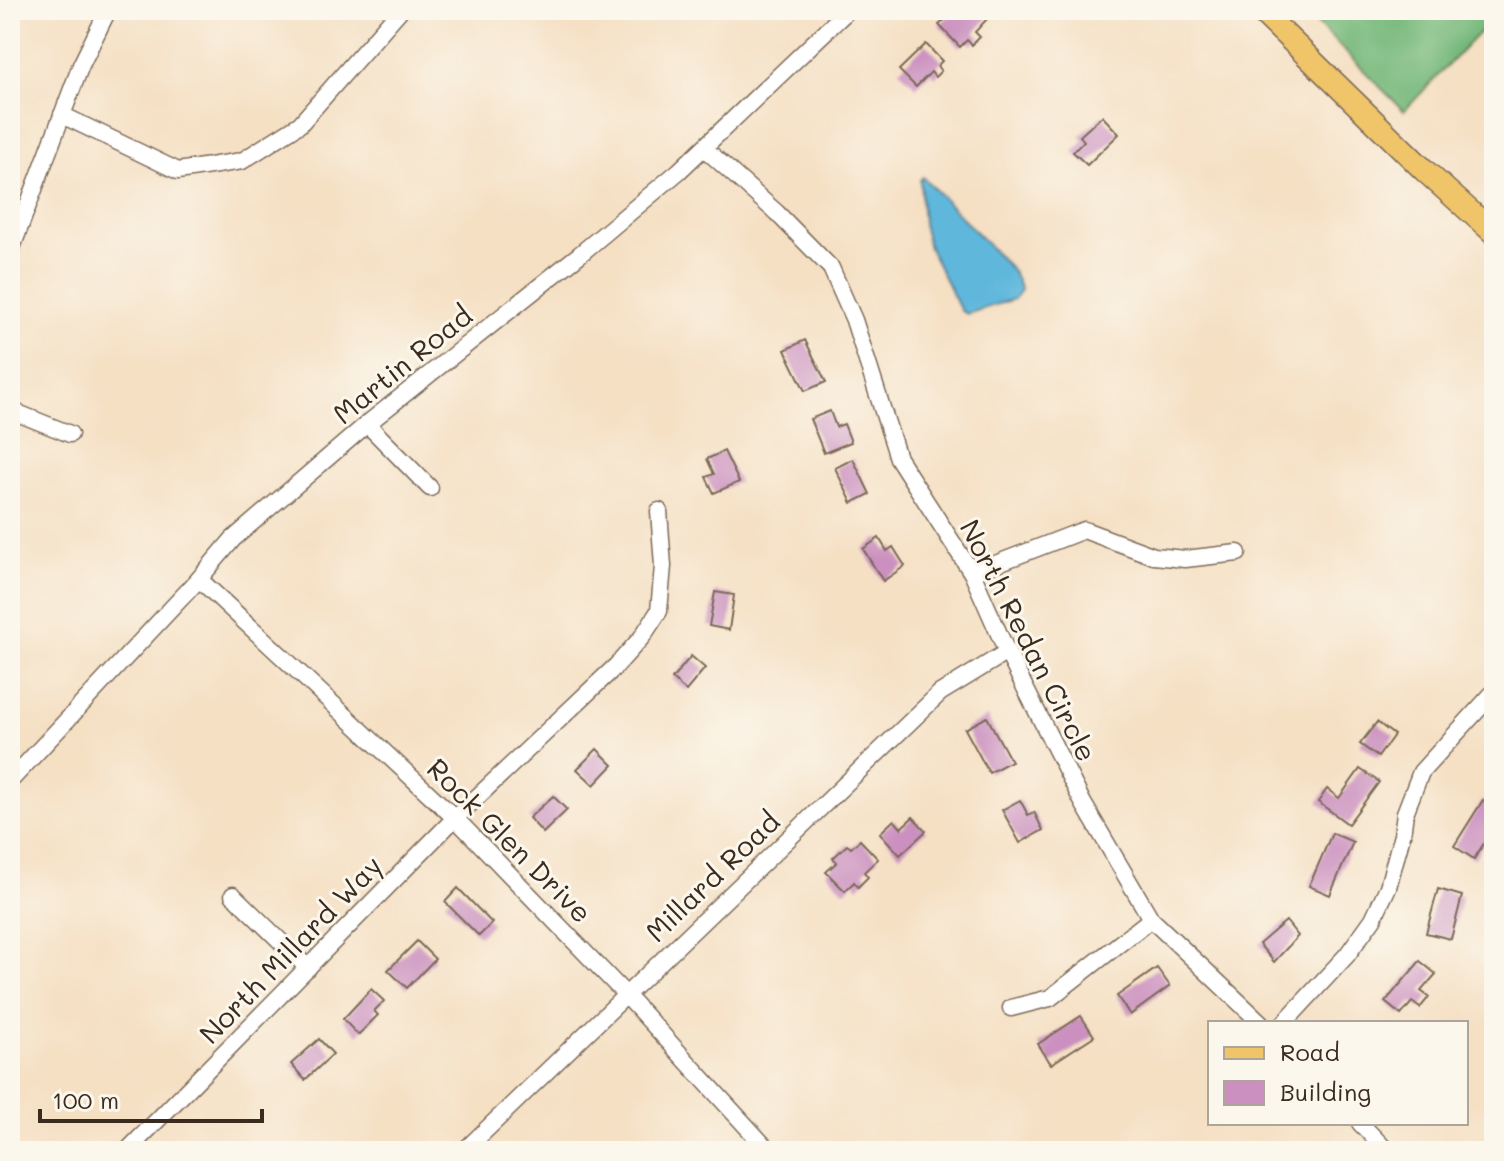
<svg xmlns="http://www.w3.org/2000/svg" width="1504" height="1161" viewBox="0 0 1504 1161" font-family="Mali,sans-serif">
	<style>
		.forest { fill: #77b97c; stroke: #59724d; stroke-width: 2 }
		.water { fill: #5eb7dc; stroke: #4c707d; stroke-width: 2 }
		.building { fill: #cb90bf }
		.lines { fill: none; stroke-linecap: round; stroke-linejoin: round }
		.minor-casing { stroke: #7c6a58; stroke-width: 19 }
		.major-casing { stroke: #7c6a58; stroke-width: 25 }
		.minor { stroke: #fff; stroke-width: 16 }
		.major { stroke: #f0c469; stroke-width: 22 }
		.labels { text-anchor: middle; dominant-baseline: central; stroke-width: 6; stroke-linejoin: round; paint-order: stroke }
		.street-label { font-size: 28px; fill: #3b2a1e; stroke: #fbf7ec }
	</style>
	<rect width="100%" height="100%" fill="#fbf7ec"/>
	<filter id="ink" filterUnits="userSpaceOnUse"><feTurbulence type="fractalNoise" baseFrequency=".0125" numOctaves="2"/><feDisplacementMap in="SourceGraphic" scale="16" xChannelSelector="R" yChannelSelector="G"/><feConvolveMatrix kernelMatrix="1 2 1 2 8 2 1 2 1" color-interpolation-filters="sRGB"/></filter>
	<filter id="wash" filterUnits="userSpaceOnUse"><feTurbulence type="fractalNoise" baseFrequency=".006" numOctaves="4" result="noise"/><feDisplacementMap in="SourceGraphic" scale="32" xChannelSelector="R" yChannelSelector="G"/><feGaussianBlur stdDeviation="1.8" result="paint"/><feColorMatrix in="noise" values="0 0 0 0 0 0 0 0 0 0 0 0 0 0 0 0 0 1.4 0 .05"/><feComposite in="paint" operator="in"/></filter>
	<g filter="url(#wash)">
		<rect width="100%" height="100%" fill="#f5e0c4"/>
		<!-- forest -->
		<path class="forest" d="M 1304,10 L 1494,10 L 1494,17 L 1404,111 Z"/>
		<!-- water -->
		<path class="water" d="M 923,177 L 1013,271 L 1021,290 L 1014,299 L 967,314 L 961,311 L 929,248 L 923,224 L 920,180 Z"/>
		<g id="blocks">
			<!-- building -->
			<g class="building">
				<path d="M 968,10 L 978,10 L 987,19 L 975,32 L 980,37 L 972,45 L 967,40 L 960,47 L 939,25 L 954,11 L 960,17 Z"/>
				<path d="M 926,44 L 942,61 L 937,66 L 941,71 L 935,77 L 931,72 L 916,87 L 899,70 Z"/>
				<path d="M 1102,116 L 1119,134 L 1087,165 L 1073,152 L 1084,141 L 1080,136 Z"/>
				<path d="M 805,340 L 826,382 L 805,391 L 785,350 Z"/>
				<path d="M 830,411 L 836,427 L 844,424 L 851,442 L 824,453 L 810,419 Z"/>
				<path d="M 724,451 L 739,482 L 714,493 L 706,477 L 714,474 L 707,459 Z"/>
				<path d="M 853,459 L 870,494 L 852,503 L 835,468 Z"/>
				<path d="M 879,538 L 887,551 L 893,547 L 905,566 L 883,581 L 863,549 Z"/>
				<path d="M 715,592 L 734,595 L 729,630 L 709,626 Z"/>
				<path d="M 691,656 L 705,668 L 686,691 L 672,679 Z"/>
				<path d="M 987,717 L 1011,761 L 989,773 L 965,729 Z"/>
				<path d="M 1377,722 L 1394,735 L 1378,757 L 1360,744 Z"/>
				<path d="M 597,749 L 613,765 L 594,785 L 577,769 Z"/>
				<path d="M 1360,769 L 1379,782 L 1348,824 L 1318,802 L 1327,789 L 1339,798 Z"/>
				<path d="M 553,796 L 567,810 L 543,833 L 529,818 Z"/>
				<path d="M 1020,800 L 1028,815 L 1034,812 L 1043,830 L 1020,843 L 1002,810 Z"/>
				<path d="M 1483,800 L 1494,807 L 1494,827 L 1474,859 L 1454,846 Z"/>
				<path d="M 913,817 L 926,831 L 900,855 L 880,833 L 894,820 L 901,828 Z"/>
				<path d="M 1332,833 L 1353,842 L 1330,895 L 1309,886 Z"/>
				<path d="M 860,840 L 878,859 L 864,872 L 868,877 L 858,887 L 854,882 L 845,891 L 826,872 L 837,862 L 833,858 L 847,845 L 851,848 Z"/>
				<path d="M 458,888 L 492,923 L 479,936 L 445,902 Z"/>
				<path d="M 1438,889 L 1462,896 L 1451,939 L 1426,933 Z"/>
				<path d="M 1286,921 L 1298,936 L 1274,962 L 1259,944 Z"/>
				<path d="M 417,941 L 435,959 L 407,988 L 388,970 Z"/>
				<path d="M 1420,961 L 1436,974 L 1421,991 L 1429,997 L 1420,1008 L 1412,1002 L 1401,1015 L 1385,1002 Z"/>
				<path d="M 1157,968 L 1170,986 L 1130,1015 L 1117,996 Z"/>
				<path d="M 371,989 L 384,1001 L 374,1011 L 378,1015 L 358,1035 L 343,1019 Z"/>
				<path d="M 1081,1016 L 1094,1036 L 1051,1064 L 1038,1044 Z"/>
				<path d="M 319,1039 L 333,1054 L 305,1080 L 291,1064 Z"/>
			</g>
		</g>
	</g>
	<g filter="url(#ink)">
		<use href="#blocks" fill-opacity="0" stroke="#7c6a58" stroke-width="2"/>
		<g class="lines">
			<!-- minor casing -->
			<g class="minor-casing">
				<g id="minor">
					<path d="M 62,115 L 178,171 L 242,161 L 300,124 L 400,10"/>
					<path d="M 704,148 L 777,213 L 831,268 L 854,320 L 898,458 L 972,573 L 1007,652 L 1083,803 L 1151,919 L 1261,1023"/>
					<path d="M 10,253 L 81,65 L 108,10"/>
					<path d="M 10,410 L 70,434"/>
					<path d="M 367,424 L 430,488"/>
					<path d="M 972,573 L 1084,530 L 1154,556 L 1185,559 L 1238,553"/>
					<path d="M 199,579 L 455,818 L 626,995 L 769,1151"/>
					<path d="M 10,781 L 199,579 L 233,539 L 367,424 L 579,255 L 679,171 L 848,10"/>
					<path d="M 233,895 L 308,968"/>
					<path d="M 1011,1008 L 1050,998 L 1151,919"/>
					<path d="M 1284,1023 L 1347,955 L 1373,919 L 1388,887 L 1402,835 L 1405,813 L 1421,772 L 1494,692"/>
					<path d="M 1360,1123 L 1387,1151"/>
					<path d="M 127,1151 L 455,818 L 616,666 L 642,637 L 659,611 L 663,566 L 659,511"/>
					<path d="M 464,1151 L 940,693 L 1007,652"/>
				</g>
			</g>
			<!-- major casing -->
			<g class="major-casing">
				<path id="major" d="M 1260,10 L 1424,170 L 1494,233"/>
			</g>
			<!-- minor -->
			<use href="#minor" class="minor"/>
			<!-- major -->
			<use href="#major" class="major"/>
		</g>
	</g>
	<g class="labels">
		<!-- street labels -->
		<g class="street-label">
			<text transform="translate(402 364) rotate(-39)">Martin Road</text>
			<text transform="translate(1029 640) rotate(63)">North Redan Circle</text>
			<text transform="translate(510 840) rotate(45)">Rock Glen Drive</text>
			<text transform="translate(712 876) rotate(-44)">Millard Road</text>
			<text transform="translate(290 949) rotate(-46)">North Millard Way</text>
		</g>
	</g>
	<!-- margin -->
	<rect width="1504" height="1161" fill="none" stroke="#fbf7ec" stroke-width="40"/>
	<!-- legend -->
	<rect x="1208" y="1021" width="260" height="104" fill="#fbf7ec" stroke="#aea59a" stroke-width="2"/>
	<rect x="1224" y="1047" width="40" height="12" fill="#f0c469" stroke="#aea59a" stroke-width="2"/>
	<text x="1280" y="1061" font-size="24" fill="#3b2a1e">Road</text>
	<rect x="1224" y="1081" width="40" height="24" fill="#cb90bf" stroke="#aea59a" stroke-width="2"/>
	<text x="1280" y="1101" font-size="24" fill="#3b2a1e">Building</text>
	<!-- scale -->
	<path d="M40 1109v12h222v-12" fill="none" stroke="#3b2a1e" stroke-width="4"/>
	<text x="52" y="1109" font-size="24" fill="#3b2a1e" stroke="#fbf7ec" stroke-width="6" paint-order="stroke">100 m</text>
</svg>
